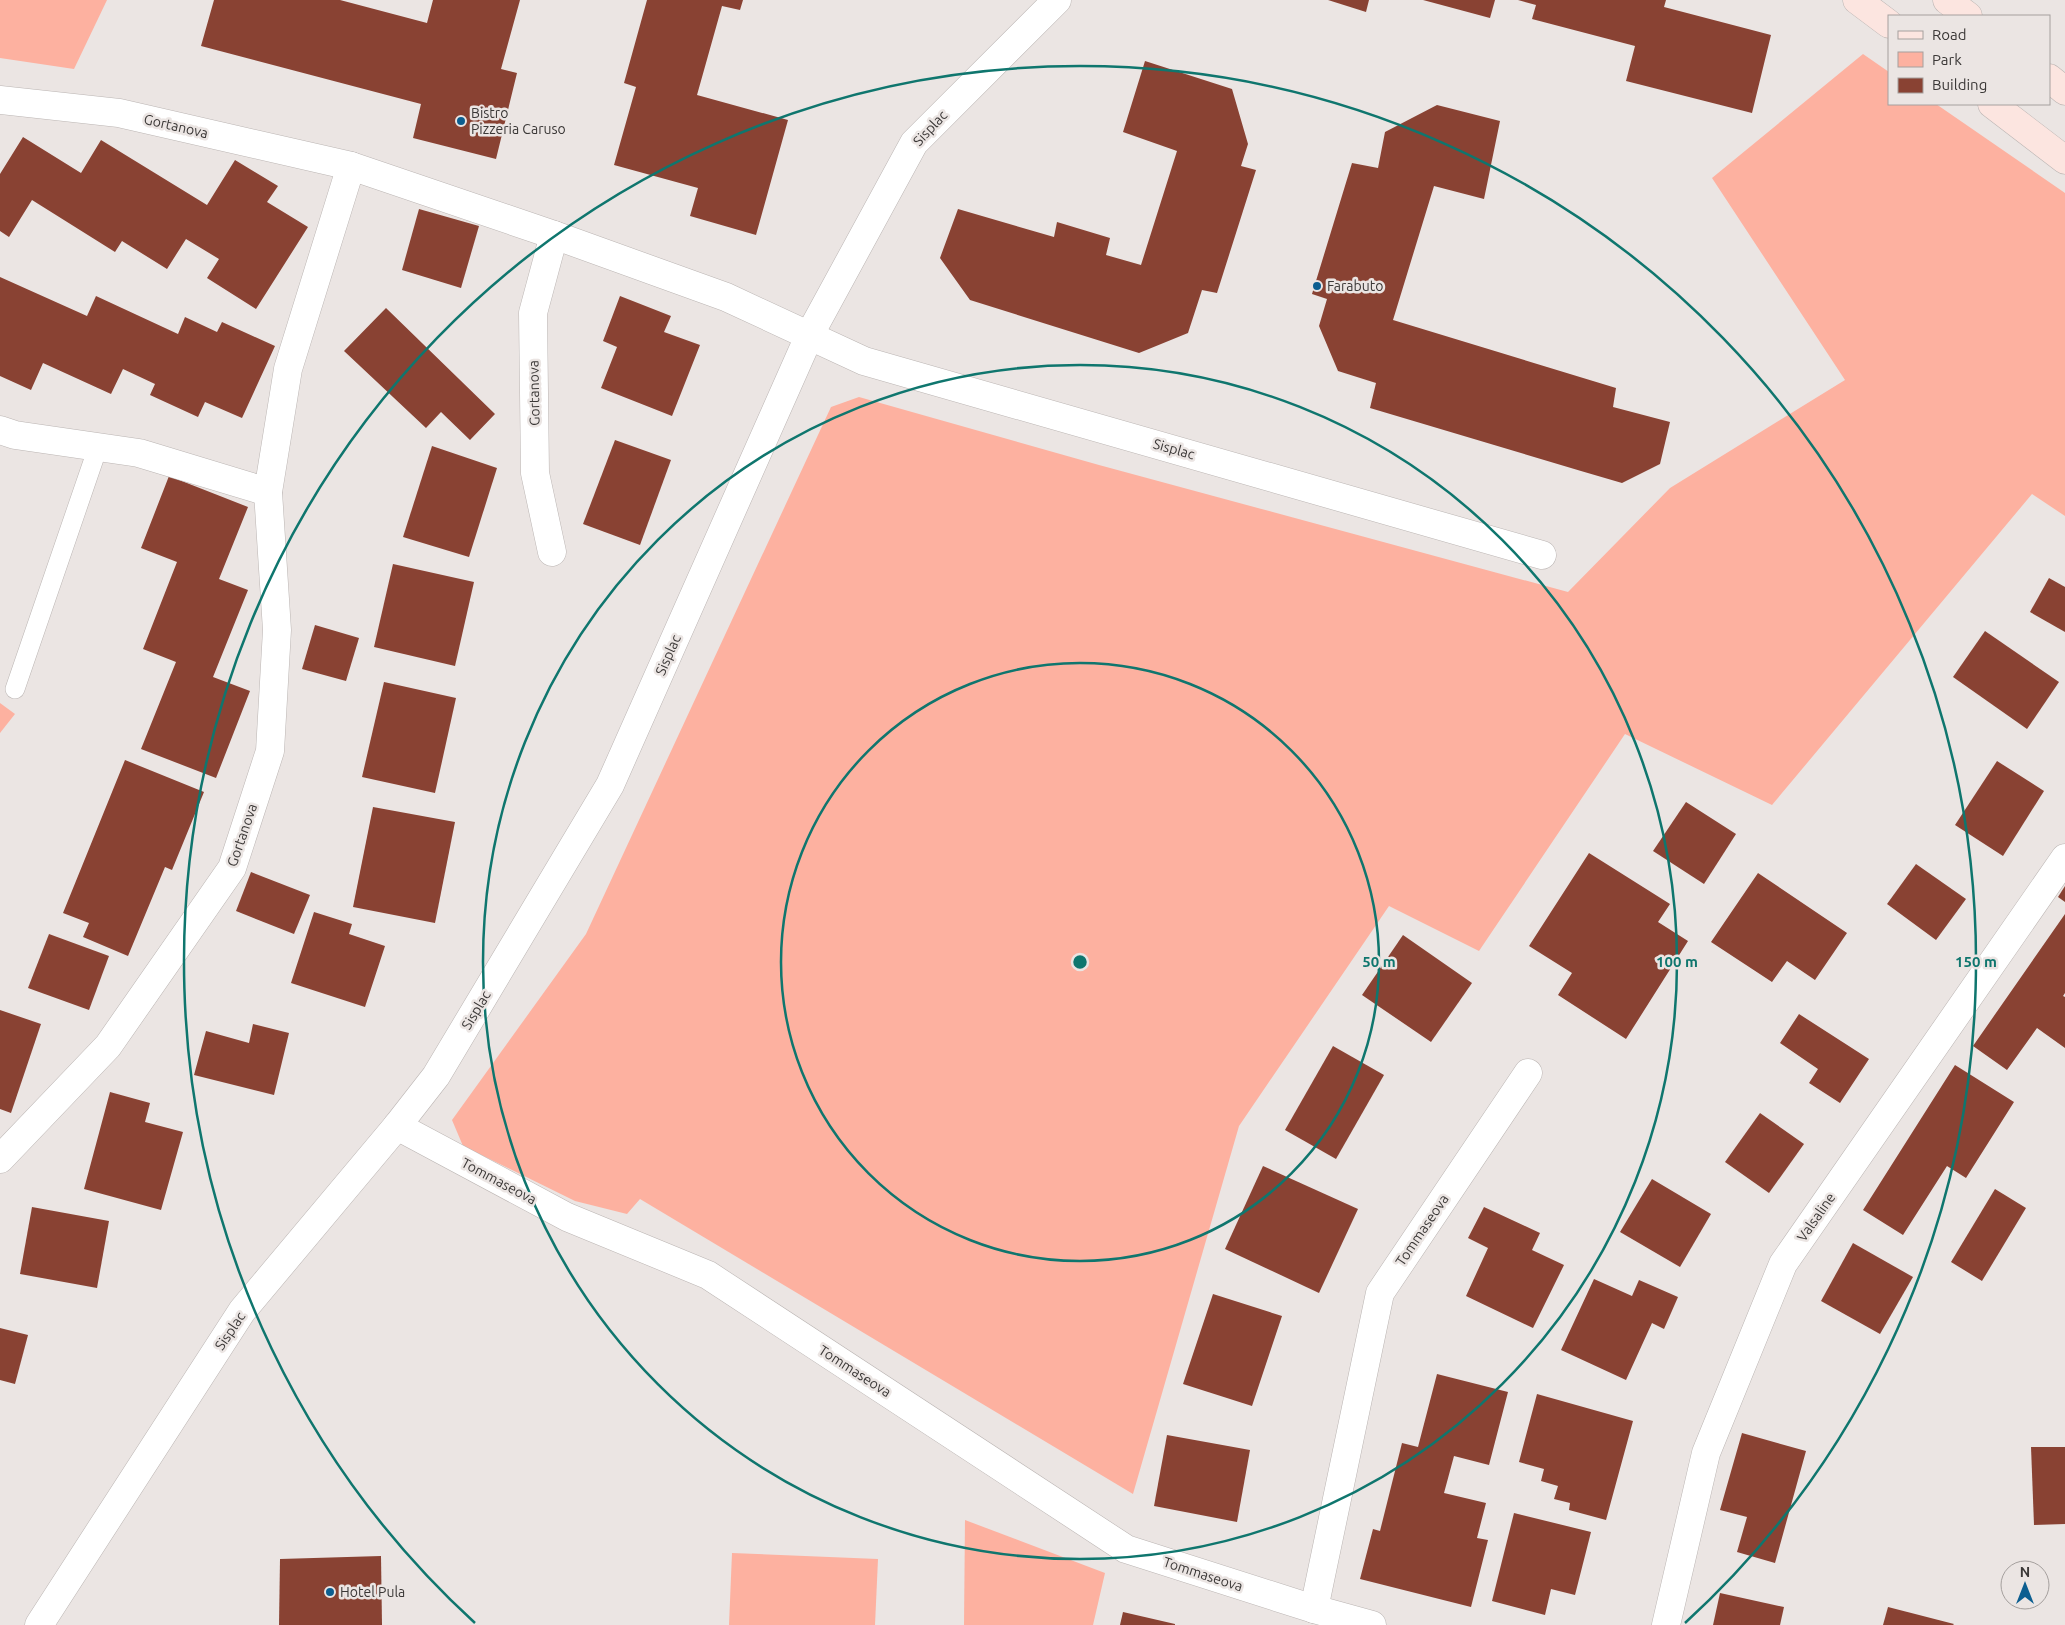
<svg xmlns="http://www.w3.org/2000/svg" width="2065" height="1625" viewBox="0 0 2065 1625" font-family="Ubuntu,sans-serif">
	<style>
		.green { fill: #fdb1a0 }
		.building { fill: #894233 }
		.lines { fill: none; stroke-linecap: round; stroke-linejoin: round }
		.service-casing { stroke: #bbb5b3; stroke-width: 20 }
		.minor-casing { stroke: #bbb5b3; stroke-width: 29 }
		.secondary-casing { stroke: #bbb5b3; stroke-width: 29 }
		.service { stroke: #fff; stroke-width: 19 }
		.minor { stroke: #fff; stroke-width: 28 }
		.secondary { stroke: #fce5e0; stroke-width: 28 }
		.ring { fill: none; stroke: #0f766e; stroke-width: 2.5 }
		.poi-dot { fill: #0c5e90; stroke: #ebe5e3; stroke-width: 2 }
		.labels { text-anchor: middle; dominant-baseline: central; stroke-width: 5; stroke-linejoin: round; paint-order: stroke }
		.poi-label { font-size: 14px; fill: #3b3837; stroke: #ebe5e3; text-anchor: start }
		.street-label { font-size: 14px; fill: #3b3837; stroke: #ebe5e3 }
		.centre { fill: #0f766e; stroke: #ebe5e3; stroke-width: 2.5 }
		.ring-label { font-size: 15px; text-anchor: middle; font-weight: bold; fill: #0f766e; stroke: #ebe5e3; stroke-width: 5; stroke-linejoin: round; paint-order: stroke }
	</style>
	<rect width="100%" height="100%" fill="#ebe5e3"/>
	<!-- green -->
	<g class="green">
		<path d="M 0,0 L 107,0 L 74,69 L 0,58 Z"/>
		<path d="M 1863,54 L 1889,72 L 1889,104 L 1936,104 L 2065,193 L 2065,516 L 2032,494 L 1772,805 L 1625,734 L 1479,951 L 1389,906 L 1239,1126 L 1133,1494 L 640,1199 L 627,1214 L 575,1201 L 463,1146 L 452,1120 L 586,934 L 831,407 L 859,397 L 1099,465 L 1568,592 L 1670,488 L 1845,380 L 1712,178 Z"/>
		<path d="M 0,703 L 15,714 L 0,733 Z"/>
		<path d="M 965,1520 L 1105,1573 L 1093,1625 L 964,1625 Z"/>
		<path d="M 732,1553 L 878,1559 L 875,1625 L 729,1625 Z"/>
	</g>
	<!-- building -->
	<g class="building">
		<path d="M 214,0 L 340,0 L 427,23 L 433,0 L 520,0 L 501,69 L 517,73 L 496,159 L 413,138 L 421,104 L 201,46 Z"/>
		<path d="M 647,0 L 743,0 L 740,10 L 722,6 L 697,95 L 788,120 L 756,235 L 690,216 L 698,188 L 614,165 L 636,87 L 624,83 Z"/>
		<path d="M 1328,0 L 1369,0 L 1366,12 Z"/>
		<path d="M 1423,0 L 1495,0 L 1490,18 Z"/>
		<path d="M 1518,0 L 1666,0 L 1664,7 L 1771,35 L 1752,113 L 1626,81 L 1635,46 L 1532,19 L 1536,5 Z"/>
		<path d="M 1145,61 L 1232,89 L 1248,144 L 1241,166 L 1256,170 L 1217,293 L 1202,290 L 1188,333 L 1139,353 L 970,300 L 940,258 L 958,209 L 1054,237 L 1057,222 L 1110,238 L 1106,255 L 1141,265 L 1177,151 L 1123,132 Z"/>
		<path d="M 1437,105 L 1500,121 L 1484,199 L 1434,186 L 1393,320 L 1616,388 L 1613,407 L 1670,422 L 1660,464 L 1622,483 L 1581,471 L 1370,408 L 1376,383 L 1338,371 L 1319,326 L 1327,299 L 1312,294 L 1352,163 L 1378,168 L 1385,132 Z"/>
		<path d="M 23,137 L 81,173 L 101,140 L 207,205 L 235,160 L 278,186 L 267,202 L 308,227 L 256,309 L 207,278 L 219,259 L 186,239 L 167,269 L 122,241 L 115,252 L 32,200 L 9,237 L 0,231 L 0,174 Z"/>
		<path d="M 419,209 L 479,226 L 461,288 L 402,270 Z"/>
		<path d="M 0,277 L 87,316 L 96,296 L 178,334 L 185,317 L 217,332 L 222,322 L 275,346 L 242,418 L 205,402 L 198,417 L 150,395 L 155,384 L 123,369 L 111,394 L 43,363 L 31,390 L 0,376 Z"/>
		<path d="M 620,296 L 671,316 L 664,332 L 700,345 L 672,416 L 601,388 L 617,347 L 603,341 Z"/>
		<path d="M 386,308 L 495,414 L 470,440 L 441,412 L 426,428 L 344,351 Z"/>
		<path d="M 615,440 L 671,460 L 640,545 L 583,524 Z"/>
		<path d="M 432,446 L 497,468 L 469,557 L 403,537 Z"/>
		<path d="M 169,476 L 248,507 L 219,579 L 248,590 L 213,677 L 250,691 L 216,778 L 141,749 L 176,662 L 143,649 L 177,562 L 141,548 Z"/>
		<path d="M 393,564 L 474,582 L 455,666 L 374,647 Z"/>
		<path d="M 2049,578 L 2065,587 L 2065,632 L 2030,612 Z"/>
		<path d="M 315,625 L 359,638 L 346,681 L 302,669 Z"/>
		<path d="M 1985,631 L 2059,682 L 2027,729 L 1953,677 Z"/>
		<path d="M 384,682 L 456,698 L 435,793 L 362,777 Z"/>
		<path d="M 125,760 L 204,792 L 172,870 L 165,867 L 128,956 L 83,937 L 89,923 L 63,913 Z"/>
		<path d="M 1997,761 L 2044,791 L 2003,856 L 1955,825 Z"/>
		<path d="M 1686,802 L 1736,834 L 1704,884 L 1653,851 Z"/>
		<path d="M 373,807 L 455,822 L 435,923 L 353,907 Z"/>
		<path d="M 1589,853 L 1670,904 L 1658,922 L 1688,941 L 1626,1039 L 1558,995 L 1572,973 L 1529,946 Z"/>
		<path d="M 1916,864 L 1966,899 L 1936,940 L 1887,904 Z"/>
		<path d="M 251,872 L 310,895 L 294,934 L 236,911 Z"/>
		<path d="M 1758,873 L 1847,933 L 1815,980 L 1787,961 L 1772,982 L 1711,942 Z"/>
		<path d="M 2065,886 L 2065,902 L 2058,897 Z"/>
		<path d="M 314,912 L 352,924 L 349,934 L 385,946 L 365,1007 L 291,983 Z"/>
		<path d="M 2065,914 L 2065,993 L 2063,996 L 2065,997 L 2065,1048 L 2037,1028 L 2007,1070 L 1973,1046 Z"/>
		<path d="M 49,934 L 109,956 L 89,1010 L 28,988 Z"/>
		<path d="M 1403,935 L 1472,983 L 1431,1042 L 1362,995 Z"/>
		<path d="M 0,1010 L 41,1024 L 11,1113 L 0,1109 Z"/>
		<path d="M 1799,1014 L 1869,1059 L 1840,1103 L 1809,1083 L 1818,1069 L 1780,1043 Z"/>
		<path d="M 253,1024 L 289,1033 L 274,1095 L 194,1075 L 206,1031 L 249,1043 Z"/>
		<path d="M 1333,1046 L 1384,1075 L 1336,1159 L 1285,1130 Z"/>
		<path d="M 1955,1065 L 2014,1102 L 1966,1178 L 1947,1166 L 1903,1235 L 1863,1210 Z"/>
		<path d="M 110,1092 L 150,1103 L 145,1122 L 183,1132 L 161,1210 L 84,1189 Z"/>
		<path d="M 1760,1113 L 1804,1144 L 1769,1193 L 1725,1162 Z"/>
		<path d="M 1263,1166 L 1358,1209 L 1319,1293 L 1225,1249 Z"/>
		<path d="M 1652,1179 L 1711,1214 L 1680,1267 L 1620,1232 Z"/>
		<path d="M 1995,1189 L 2026,1208 L 1982,1281 L 1951,1262 Z"/>
		<path d="M 32,1207 L 109,1221 L 97,1288 L 20,1274 Z"/>
		<path d="M 1484,1207 L 1540,1233 L 1532,1250 L 1564,1265 L 1533,1328 L 1466,1296 L 1488,1248 L 1468,1238 Z"/>
		<path d="M 1853,1243 L 1913,1277 L 1880,1334 L 1821,1301 Z"/>
		<path d="M 1594,1279 L 1632,1296 L 1639,1280 L 1678,1297 L 1664,1329 L 1652,1323 L 1626,1380 L 1561,1350 Z"/>
		<path d="M 1213,1294 L 1282,1316 L 1252,1406 L 1183,1384 Z"/>
		<path d="M 0,1328 L 28,1335 L 15,1384 L 0,1380 Z"/>
		<path d="M 1437,1374 L 1508,1392 L 1489,1465 L 1454,1456 L 1444,1493 L 1486,1503 L 1477,1538 L 1488,1540 L 1471,1607 L 1360,1579 L 1373,1529 L 1380,1531 L 1402,1443 L 1418,1447 Z"/>
		<path d="M 1537,1394 L 1633,1421 L 1606,1520 L 1569,1510 L 1570,1503 L 1554,1499 L 1558,1486 L 1541,1481 L 1544,1469 L 1519,1462 Z"/>
		<path d="M 1742,1433 L 1806,1451 L 1775,1563 L 1737,1552 L 1747,1517 L 1720,1510 Z"/>
		<path d="M 1167,1435 L 1250,1450 L 1237,1522 L 1154,1506 Z"/>
		<path d="M 2031,1447 L 2065,1447 L 2065,1524 L 2034,1525 Z"/>
		<path d="M 1514,1513 L 1591,1532 L 1575,1595 L 1551,1589 L 1545,1615 L 1492,1601 Z"/>
		<path d="M 381,1556 L 382,1625 L 279,1625 L 280,1559 Z"/>
		<path d="M 1720,1593 L 1784,1607 L 1780,1625 L 1713,1625 Z"/>
		<path d="M 1888,1607 L 1954,1624 L 1953,1625 L 1883,1625 Z"/>
		<path d="M 1123,1612 L 1175,1624 L 1175,1625 L 1120,1625 Z"/>
	</g>
	<g class="lines">
		<!-- service casing -->
		<g class="service-casing">
			<path id="service" d="M 15,689 L 98,447"/>
		</g>
		<!-- minor casing -->
		<g class="minor-casing">
			<g id="minor">
				<path d="M 0,100 L 119,113 L 351,166 L 554,235 L 726,297 L 864,361 L 1542,555"/>
				<path d="M 0,430 L 15,435 L 139,453 L 268,492"/>
				<path d="M 552,552 L 535,473 L 533,313 L 554,235"/>
				<path d="M 397,1126 L 567,1217 L 708,1275 L 1126,1549 L 1314,1609 L 1372,1625"/>
				<path d="M 0,1159 L 108,1046 L 232,868 L 270,751 L 277,630 L 268,492 L 288,369 L 351,166"/>
				<path d="M 1314,1609 L 1380,1293 L 1528,1073"/>
				<path d="M 39,1625 L 242,1311 L 397,1126 L 436,1076 L 610,785 L 810,334 L 914,143 L 1057,0"/>
				<path d="M 1666,1625 L 1706,1453 L 1783,1264 L 2065,858"/>
			</g>
		</g>
		<!-- secondary casing -->
		<g class="secondary-casing">
			<g id="secondary">
				<path d="M 1857,0 L 1889,24"/>
				<path d="M 1947,0 L 1968,16"/>
				<path d="M 2049,78 L 2065,91"/>
				<path d="M 1992,104 L 2065,160"/>
			</g>
		</g>
		<!-- service -->
		<use href="#service" class="service"/>
		<!-- minor -->
		<use href="#minor" class="minor"/>
		<!-- secondary -->
		<use href="#secondary" class="secondary"/>
	</g>
	<!-- distance rings -->
	<g class="ring">
		<circle cx="1080" cy="962" r="299"/>
		<circle cx="1080" cy="962" r="597"/>
		<path d="M475 1623A896 896 0 1 1 1685 1623"/>
	</g>
	<!-- markers -->
	<g class="poi-dot">
		<circle cx="461" cy="121" r="5"/>
		<circle cx="1317" cy="286" r="5"/>
		<circle cx="330" cy="1592" r="5"/>
	</g>
	<g class="labels">
		<!-- poi labels -->
		<g class="poi-label">
			<text x="471" y="113">Bistro<tspan x="471" dy="16">Pizzeria Caruso</tspan></text>
			<text x="1327" y="286">Farabuto</text>
			<text x="340" y="1592">Hotel Pula</text>
		</g>
		<!-- street labels -->
		<g class="street-label">
			<text transform="translate(176 126) rotate(13)">Gortanova</text>
			<text transform="translate(930 128) rotate(-47)">Sisplac</text>
			<text transform="translate(534 393) rotate(-91)">Gortanova</text>
			<text transform="translate(1174 449) rotate(16)">Sisplac</text>
			<text transform="translate(668 655) rotate(-66)">Sisplac</text>
			<text transform="translate(242 835) rotate(-71)">Gortanova</text>
			<text transform="translate(476 1010) rotate(-59)">Sisplac</text>
			<text transform="translate(499 1181) rotate(28)">Tommaseova</text>
			<text transform="translate(1816 1217) rotate(-55)">Valsaline</text>
			<text transform="translate(1422 1230) rotate(-56)">Tommaseova</text>
			<text transform="translate(230 1331) rotate(-56)">Sisplac</text>
			<text transform="translate(855 1371) rotate(33)">Tommaseova</text>
			<text transform="translate(1203 1574) rotate(18)">Tommaseova</text>
		</g>
	</g>
	<circle cx="1080" cy="962" r="8" class="centre"/>
	<g class="ring-label">
		<text x="1379" y="967">50 m</text>
		<text x="1677" y="967">100 m</text>
		<text x="1976" y="967">150 m</text>
	</g>
	<!-- legend -->
	<rect x="1888" y="15" width="162" height="90" fill="#ebe5e3" stroke="#a5a09e"/>
	<rect x="1898" y="31" width="25" height="8" fill="#fce5e0" stroke="#a5a09e"/>
	<text x="1932" y="40" font-size="15" fill="#3b3837">Road</text>
	<rect x="1898" y="52" width="25" height="15" fill="#fdb1a0" stroke="#a5a09e"/>
	<text x="1932" y="65" font-size="15" fill="#3b3837">Park</text>
	<rect x="1898" y="78" width="25" height="15" fill="#894233" stroke="#a5a09e"/>
	<text x="1932" y="90" font-size="15" fill="#3b3837">Building</text>
	<!-- north arrow -->
	<g transform="translate(2025 1585)"><circle r="24" fill="#ebe5e3" stroke="#a5a09e"/>
	<path d="M0-4L9 19L0 12L-9 19Z" fill="#0c5e90"/>
	<text y="-8" font-size="14" font-weight="bold" text-anchor="middle" fill="#3b3837">N</text>
	</g>
</svg>
